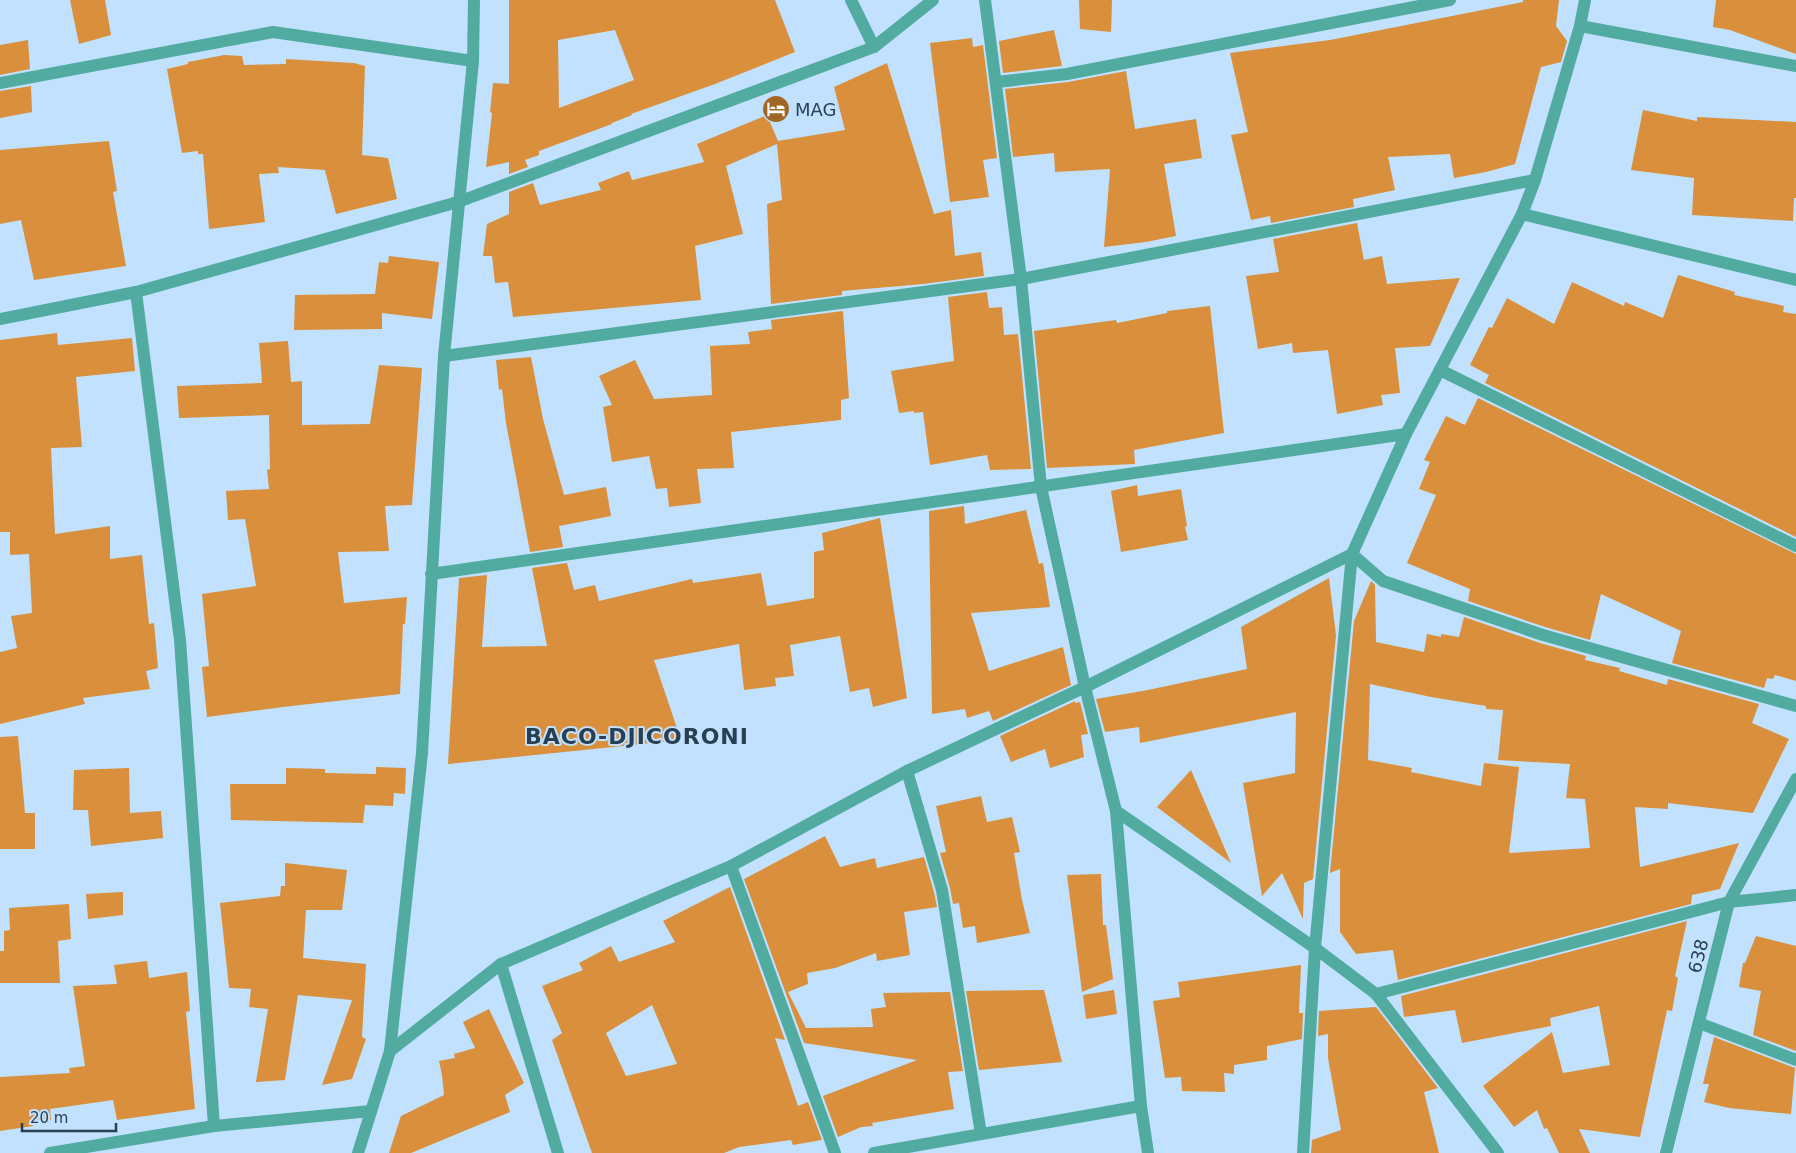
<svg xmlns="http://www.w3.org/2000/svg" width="1796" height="1153" viewBox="0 0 1796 1153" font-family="'DejaVu Sans',sans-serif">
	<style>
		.building { fill: #d98f3b; fill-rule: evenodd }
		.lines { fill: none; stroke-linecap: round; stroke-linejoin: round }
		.minor { stroke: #52aba1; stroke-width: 12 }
		.labels { text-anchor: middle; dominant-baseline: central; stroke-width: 4; stroke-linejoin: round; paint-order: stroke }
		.poi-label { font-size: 18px; fill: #293f52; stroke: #c1e1fe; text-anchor: start }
		.street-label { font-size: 18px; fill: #293f52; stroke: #c1e1fe }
		.district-label { font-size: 22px; font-weight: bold; letter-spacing: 1px; fill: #293f52; stroke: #c1e1fe }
	</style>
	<rect width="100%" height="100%" fill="#c1e1fe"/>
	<!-- building -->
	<g class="building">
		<path d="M 70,0 L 105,0 L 111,35 L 79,44 Z"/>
		<path d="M 509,0 L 775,0 L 795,52 L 715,84 L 631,114 L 632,115 L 612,123 L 612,124 L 539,151 L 539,155 L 525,160 L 528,167 L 509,174 L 509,162 L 486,167 L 492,113 L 490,112 L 493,83 L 509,84 ZM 615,30 L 634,80 L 559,108 L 558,40 Z"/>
		<path d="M 1079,0 L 1112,0 L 1111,32 L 1080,29 Z"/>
		<path d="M 1523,0 L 1559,0 L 1556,26 L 1567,41 L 1561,62 L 1541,67 L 1515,164 L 1486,172 L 1454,178 L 1450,154 L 1388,157 L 1395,190 L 1353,199 L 1354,207 L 1271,223 L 1270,216 L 1251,220 L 1231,135 L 1248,132 L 1230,53 L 1330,40 L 1523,2 Z"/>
		<path d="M 1716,0 L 1796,0 L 1796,54 L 1730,30 L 1713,27 Z"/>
		<path d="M 1054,30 L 1062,66 L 1003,73 L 999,41 Z"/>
		<path d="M 972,38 L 973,47 L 983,45 L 997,158 L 983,160 L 989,197 L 950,202 L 930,43 Z"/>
		<path d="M 28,40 L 30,69 L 0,75 L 0,45 Z"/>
		<path d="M 224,55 L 242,56 L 244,65 L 286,64 L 286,59 L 354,63 L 365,66 L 362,155 L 388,158 L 397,199 L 336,214 L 325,170 L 278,167 L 279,173 L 259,174 L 265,222 L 209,229 L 203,154 L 198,154 L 198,151 L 182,153 L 167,69 L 188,64 L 188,62 Z"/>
		<path d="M 887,63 L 934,214 L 951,210 L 955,256 L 981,252 L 984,276 L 923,284 L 842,291 L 842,295 L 771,304 L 767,204 L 782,200 L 777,144 L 726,166 L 743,234 L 695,246 L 701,300 L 513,317 L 508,282 L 495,283 L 492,256 L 483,256 L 487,224 L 509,214 L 509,192 L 533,183 L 540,205 L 601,190 L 598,183 L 629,171 L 632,180 L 704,162 L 697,144 L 767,115 L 778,141 L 845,130 L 834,87 Z"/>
		<path d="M 1126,71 L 1135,129 L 1196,119 L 1202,158 L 1164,164 L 1176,236 L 1146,242 L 1104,247 L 1110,169 L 1055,172 L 1054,153 L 1013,157 L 1005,89 L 1068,82 Z"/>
		<path d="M 31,86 L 32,112 L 0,118 L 0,91 Z"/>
		<path d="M 1643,110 L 1697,121 L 1697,117 L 1796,122 L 1796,198 L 1794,198 L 1793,221 L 1692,215 L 1694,178 L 1631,170 Z"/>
		<path d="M 109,141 L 117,191 L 113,192 L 126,266 L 34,280 L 21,220 L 0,224 L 0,150 Z"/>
		<path d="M 1357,223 L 1364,260 L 1382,256 L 1387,284 L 1460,278 L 1430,346 L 1395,348 L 1400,393 L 1381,395 L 1383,405 L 1337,414 L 1328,350 L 1293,353 L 1292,343 L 1258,349 L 1246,276 L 1279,272 L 1273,239 Z"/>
		<path d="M 389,256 L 439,262 L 432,319 L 382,313 L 382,329 L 294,330 L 295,295 L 375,294 L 379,262 L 388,263 Z"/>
		<path d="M 1678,275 L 1735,292 L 1734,295 L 1784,306 L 1783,312 L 1796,314 L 1796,537 L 1485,383 L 1489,375 L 1470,365 L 1489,327 L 1492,328 L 1507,298 L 1554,324 L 1572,282 L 1624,306 L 1625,302 L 1663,318 Z"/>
		<path d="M 987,292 L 989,308 L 1002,307 L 1004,335 L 1018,334 L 1031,469 L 990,470 L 987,455 L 930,465 L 923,412 L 914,413 L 914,411 L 899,413 L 891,371 L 954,361 L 948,297 Z"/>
		<path d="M 1210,306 L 1224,433 L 1134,450 L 1135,464 L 1047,468 L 1034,331 L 1116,320 L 1117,323 L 1167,313 L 1167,311 Z"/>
		<path d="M 843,311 L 849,398 L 841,400 L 841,420 L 731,432 L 734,468 L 697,469 L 701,503 L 669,507 L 667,488 L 656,489 L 649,456 L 612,462 L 603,407 L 612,405 L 599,376 L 635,360 L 654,399 L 712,395 L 710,346 L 750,344 L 748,332 L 772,329 L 771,320 Z"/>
		<path d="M 57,333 L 58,345 L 132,338 L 135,371 L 76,377 L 82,447 L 51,448 L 55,534 L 110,526 L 110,559 L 142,555 L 149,624 L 154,623 L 158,668 L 146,671 L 150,689 L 83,698 L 85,704 L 0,724 L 0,652 L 17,648 L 11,616 L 32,613 L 29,554 L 10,555 L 10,532 L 0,532 L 0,340 Z"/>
		<path d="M 288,341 L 291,382 L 302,381 L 302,425 L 370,424 L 379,365 L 422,368 L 412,505 L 385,506 L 389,551 L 338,552 L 344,603 L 407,597 L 405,624 L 403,624 L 400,694 L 291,706 L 207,717 L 202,667 L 209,666 L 202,594 L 256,586 L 245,519 L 228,520 L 226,491 L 269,489 L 267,470 L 270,469 L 269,415 L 179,418 L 177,386 L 262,383 L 259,343 Z"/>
		<path d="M 531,357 L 543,419 L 564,495 L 606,487 L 611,516 L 559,526 L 563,547 L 530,552 L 506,423 L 502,389 L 499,390 L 496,360 Z"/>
		<path d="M 1478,398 L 1796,554 L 1796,681 L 1775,675 L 1773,679 L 1767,678 L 1764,688 L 1672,663 L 1681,631 L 1601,594 L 1590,640 L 1545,627 L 1468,601 L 1470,589 L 1407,563 L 1436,495 L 1419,489 L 1430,462 L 1424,460 L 1446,416 L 1465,425 Z"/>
		<path d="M 1137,485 L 1138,496 L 1181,489 L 1187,526 L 1185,527 L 1188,540 L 1121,552 L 1111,491 Z"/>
		<path d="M 964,506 L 965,524 L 1026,510 L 1039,564 L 1043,563 L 1050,607 L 971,613 L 989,671 L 1063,647 L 1071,685 L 993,721 L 989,711 L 967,718 L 965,709 L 932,714 L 929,511 Z"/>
		<path d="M 880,518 L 907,698 L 873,707 L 869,688 L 850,692 L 840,636 L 790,645 L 794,676 L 775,678 L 776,686 L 744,690 L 739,644 L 654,660 L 681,740 L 448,764 L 459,578 L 487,575 L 482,647 L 547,646 L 532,568 L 567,563 L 574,590 L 595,585 L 599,601 L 692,579 L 693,583 L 761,573 L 767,606 L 814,598 L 814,552 L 824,550 L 822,533 Z"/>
		<path d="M 1329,578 L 1336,635 L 1313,879 L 1304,883 L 1303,919 L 1282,873 L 1262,896 L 1243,783 L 1295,773 L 1296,712 L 1140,743 L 1139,727 L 1105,732 L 1096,699 L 1148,690 L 1247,669 L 1241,627 Z"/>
		<path d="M 1371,581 L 1375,585 L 1376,642 L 1424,652 L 1427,634 L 1441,637 L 1441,634 L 1459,637 L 1464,617 L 1540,643 L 1586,656 L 1585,660 L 1620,668 L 1619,671 L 1667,685 L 1668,679 L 1759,704 L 1752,723 L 1789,739 L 1753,813 L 1668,803 L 1668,809 L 1635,807 L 1640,867 L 1739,843 L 1720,889 L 1692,895 L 1691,904 L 1398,980 L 1393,950 L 1356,954 L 1340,932 L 1340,869 L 1330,873 L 1354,621 ZM 1370,684 L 1431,697 L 1486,706 L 1486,709 L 1503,710 L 1498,760 L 1570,764 L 1566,798 L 1585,799 L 1590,848 L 1509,853 L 1519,767 L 1484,763 L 1481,786 L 1411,772 L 1412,768 L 1368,760 Z"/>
		<path d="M 1075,701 L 1075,703 L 1080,702 L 1088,734 L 1081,735 L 1084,757 L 1050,768 L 1045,749 L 1011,762 L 1000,736 Z"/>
		<path d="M 18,736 L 25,813 L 35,813 L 35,849 L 0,849 L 0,737 Z"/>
		<path d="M 376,767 L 406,768 L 405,794 L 394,793 L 393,806 L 365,805 L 363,823 L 231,820 L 230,784 L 286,784 L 286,768 L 325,769 L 325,773 L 376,774 Z"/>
		<path d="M 129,768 L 130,813 L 161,811 L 163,838 L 91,846 L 88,810 L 73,810 L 74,770 Z"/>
		<path d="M 1191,770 L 1231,863 L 1157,807 Z"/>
		<path d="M 981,796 L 987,822 L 1012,817 L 1020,852 L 1014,853 L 1022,900 L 1030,933 L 977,943 L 975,926 L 963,928 L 959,903 L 953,904 L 950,888 L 940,853 L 946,852 L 936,806 Z"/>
		<path d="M 825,836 L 840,867 L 875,858 L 877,868 L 924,857 L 934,892 L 937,907 L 904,912 L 910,955 L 877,961 L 876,953 L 835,968 L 807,973 L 808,984 L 788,992 L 806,1028 L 873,1027 L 871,1009 L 886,1007 L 883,993 L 950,992 L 963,1071 L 948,1072 L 954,1109 L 872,1123 L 873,1126 L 861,1127 L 838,1137 L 823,1096 L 917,1060 L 804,1043 L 744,879 Z"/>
		<path d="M 285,863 L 347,870 L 342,910 L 306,910 L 303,958 L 366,964 L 362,1037 L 366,1039 L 352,1079 L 322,1085 L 352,1000 L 298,995 L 285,1080 L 256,1082 L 268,1009 L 249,1007 L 251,989 L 229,988 L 220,903 L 280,896 L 281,886 L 285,886 Z"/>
		<path d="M 1101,874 L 1103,925 L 1106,925 L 1113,979 L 1082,992 L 1067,875 Z"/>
		<path d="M 730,887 L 785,1040 L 775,1038 L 798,1106 L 808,1102 L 822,1140 L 793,1145 L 791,1140 L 739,1147 L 724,1153 L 592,1153 L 552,1040 L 562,1033 L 542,986 L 583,970 L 579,963 L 611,946 L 619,962 L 675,942 L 663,921 ZM 652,1005 L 677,1064 L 626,1076 L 606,1033 Z"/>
		<path d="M 123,892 L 123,915 L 88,919 L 86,894 Z"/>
		<path d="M 69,904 L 71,939 L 58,941 L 60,983 L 0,983 L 0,951 L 4,951 L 4,931 L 10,930 L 9,908 Z"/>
		<path d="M 1687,921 L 1675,976 L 1678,978 L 1672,1011 L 1667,1010 L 1640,1137 L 1579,1129 L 1590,1153 L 1559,1153 L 1547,1128 L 1544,1129 L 1537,1110 L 1514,1127 L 1483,1086 L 1552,1032 L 1563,1073 L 1610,1065 L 1599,1006 L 1550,1018 L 1551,1026 L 1462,1043 L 1455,1010 L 1404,1017 L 1401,996 Z"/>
		<path d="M 1756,936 L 1796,946 L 1796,1051 L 1753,1035 L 1761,991 L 1739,987 L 1743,963 L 1745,963 Z"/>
		<path d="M 147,961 L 149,978 L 187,972 L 190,1011 L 186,1012 L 195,1109 L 117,1120 L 113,1100 L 50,1109 L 51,1120 L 33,1122 L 33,1126 L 0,1131 L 0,1077 L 70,1073 L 69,1068 L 85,1066 L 73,986 L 117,984 L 114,965 Z"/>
		<path d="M 1301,965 L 1299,1013 L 1303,1013 L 1302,1039 L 1267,1046 L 1267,1060 L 1234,1065 L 1234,1074 L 1224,1073 L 1225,1092 L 1182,1091 L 1181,1077 L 1165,1078 L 1153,1001 L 1180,997 L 1178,982 Z"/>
		<path d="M 1044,990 L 1062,1062 L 979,1070 L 966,991 Z"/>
		<path d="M 1114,990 L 1117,1014 L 1086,1019 L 1083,995 Z"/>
		<path d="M 1376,1007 L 1438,1088 L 1424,1092 L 1439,1153 L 1311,1153 L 1312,1140 L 1341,1130 L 1328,1058 L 1328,1034 L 1318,1036 L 1319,1011 Z"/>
		<path d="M 489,1009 L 524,1083 L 505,1095 L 510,1112 L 411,1153 L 389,1153 L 401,1116 L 444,1095 L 442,1075 L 439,1061 L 455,1058 L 454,1054 L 475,1048 L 463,1022 Z"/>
		<path d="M 1714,1037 L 1795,1068 L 1791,1114 L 1729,1108 L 1704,1102 L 1709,1084 L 1703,1084 Z"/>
	</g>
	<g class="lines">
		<!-- minor -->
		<g class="minor">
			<path d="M 474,0 L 473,61 L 444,356 L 1021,279 L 1535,180"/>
			<path d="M 851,0 L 874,47 L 933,0"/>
			<path d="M 985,0 L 1021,279 L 1041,487 L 1085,687 L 1116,811 L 1141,1106 L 1148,1153"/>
			<path d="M 1580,26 L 1796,66"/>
			<path d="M 997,82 L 1067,74 L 1450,0"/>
			<path d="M 0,83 L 273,32 L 473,61"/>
			<path d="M 1522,214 L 1796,280"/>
			<path d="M 136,292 L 180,640 L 214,1126"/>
			<path d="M 0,319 L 136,292 L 458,202 L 874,47"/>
			<path d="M 1440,370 L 1796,546"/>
			<path d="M 431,574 L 1406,434"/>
			<path d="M 907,771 L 942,890 L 981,1134"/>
			<path d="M 1116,811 L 1315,948 L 1376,994 L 1498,1153"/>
			<path d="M 731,866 L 835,1153"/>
			<path d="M 501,964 L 558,1153"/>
			<path d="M 1376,994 L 1729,902 L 1796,895"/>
			<path d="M 1699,1023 L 1796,1060"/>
			<path d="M 390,1051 L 501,964 L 731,866 L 907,771 L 1085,687 L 1352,554 L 1383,581 L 1543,635 L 1796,706"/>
			<path d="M 50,1153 L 214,1126 L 371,1111"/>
			<path d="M 358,1153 L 390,1051 L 422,753 L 444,356"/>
			<path d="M 874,1153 L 1141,1106"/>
			<path d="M 1303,1153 L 1315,948 L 1352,554 L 1406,434 L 1522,214 L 1535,180 L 1580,26 L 1585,0"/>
			<path d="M 1666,1153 L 1729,902 L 1796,779"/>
		</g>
	</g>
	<!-- icons -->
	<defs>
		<g id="hotel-disc" transform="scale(1.4375)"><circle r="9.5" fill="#a06724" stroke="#c1e1fe"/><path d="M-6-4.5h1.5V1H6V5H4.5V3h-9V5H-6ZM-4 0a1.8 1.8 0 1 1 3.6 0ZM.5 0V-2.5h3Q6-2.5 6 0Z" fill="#fff"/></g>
	</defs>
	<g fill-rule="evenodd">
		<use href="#hotel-disc" x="776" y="109"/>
	</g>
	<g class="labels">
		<!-- poi labels -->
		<g class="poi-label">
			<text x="795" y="109">MAG</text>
		</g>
		<!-- street labels -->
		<g class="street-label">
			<text transform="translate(1698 956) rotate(-76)">638</text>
		</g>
		<!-- district labels -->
		<g class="district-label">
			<text x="637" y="736">BACO-DJICORONI</text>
		</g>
	</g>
	<!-- scale -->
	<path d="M22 1123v8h94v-8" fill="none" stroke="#293f52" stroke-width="2.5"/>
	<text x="30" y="1123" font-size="15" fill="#293f52" stroke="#c1e1fe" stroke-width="4" paint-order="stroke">20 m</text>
</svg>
